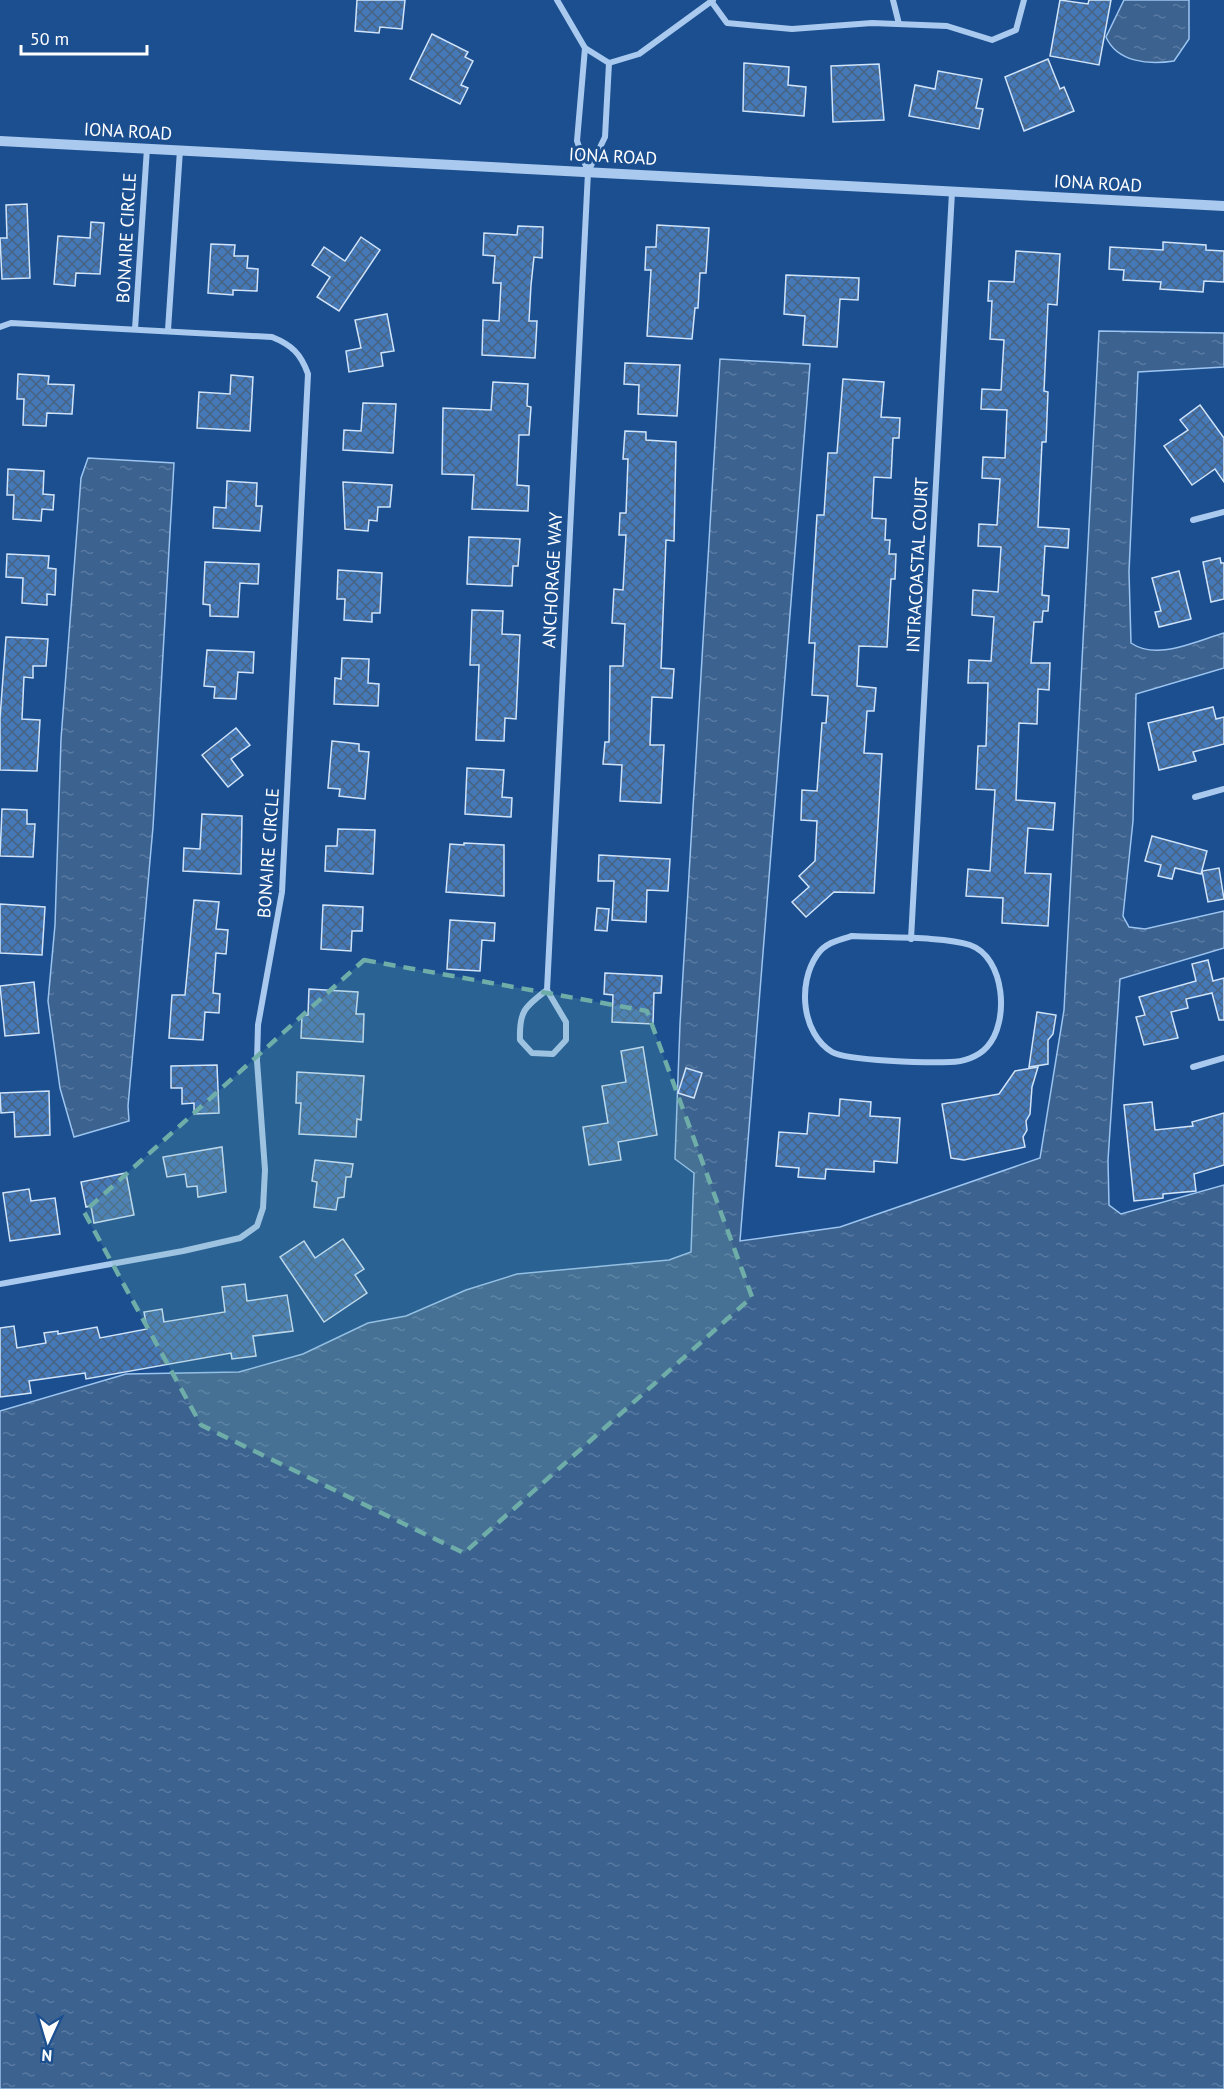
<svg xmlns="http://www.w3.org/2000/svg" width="1224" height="2089" viewBox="0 0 1224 2089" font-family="'PT Sans',sans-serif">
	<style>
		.water { fill: url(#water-ripples); stroke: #9cc4f0; stroke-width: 1.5 }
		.building { fill: url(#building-cross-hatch); stroke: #cfe3fa; stroke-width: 1.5 }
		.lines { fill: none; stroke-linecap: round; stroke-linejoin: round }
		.minor { stroke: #a9c9ee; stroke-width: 6 }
		.tertiary { stroke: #a9c9ee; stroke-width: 10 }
		.marked { fill: #6fada8; fill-opacity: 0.2; stroke: #6fada8; stroke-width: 4.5; stroke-dasharray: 12 8; stroke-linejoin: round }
		.labels { text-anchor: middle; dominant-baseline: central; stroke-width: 6; stroke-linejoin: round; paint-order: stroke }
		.street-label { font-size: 18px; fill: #fff; stroke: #1b4f8f }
	</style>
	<defs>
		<pattern id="water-ripples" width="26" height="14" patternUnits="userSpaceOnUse" patternTransform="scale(1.5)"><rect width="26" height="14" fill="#3c6290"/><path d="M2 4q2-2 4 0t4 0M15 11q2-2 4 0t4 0" fill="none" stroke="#597aa1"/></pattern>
		<pattern id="building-cross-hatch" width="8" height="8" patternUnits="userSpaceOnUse" patternTransform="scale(1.5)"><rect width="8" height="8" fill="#4478b7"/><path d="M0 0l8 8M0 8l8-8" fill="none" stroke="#486282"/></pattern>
	</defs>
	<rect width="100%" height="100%" fill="#1b4f8f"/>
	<!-- water -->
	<g class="water">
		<path d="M 1124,0 L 1189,0 L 1189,39 L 1174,61 C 1148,65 1117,62 1106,37 Z"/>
		<path d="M 1099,331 L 1224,333 L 1224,367 L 1138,372 L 1129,572 L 1131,643 C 1157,661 1196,641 1224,633 L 1224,668 L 1136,694 L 1133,821 L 1123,916 L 1129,927 L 1145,929 L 1224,911 L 1224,948 L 1120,979 L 1108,1160 L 1109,1205 L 1121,1214 L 1224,1185 L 1224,2089 L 0,2089 L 0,1411 L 126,1374 L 239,1372 L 303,1354 L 368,1323 L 406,1316 L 466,1290 L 517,1274 L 669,1260 L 691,1252 L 694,1173 L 675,1159 L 680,1024 L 720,359 L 810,364 L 740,1241 L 840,1227 L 1040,1158 L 1064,1010 Z"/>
		<path d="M 88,458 L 174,463 L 153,827 L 128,1106 L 129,1121 L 74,1137 L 60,1088 L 48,1001 L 55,925 L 61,739 L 81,478 Z"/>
	</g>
	<!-- building -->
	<g class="building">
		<path d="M 357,0 L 405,0 L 402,29 L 380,27 L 379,33 L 355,31 Z"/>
		<path d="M 1060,0 L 1088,4 L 1089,0 L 1111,0 L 1099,65 L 1050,56 Z"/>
		<path d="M 432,34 L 468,52 L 465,57 L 473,61 L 461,85 L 468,88 L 460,104 L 410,79 Z"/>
		<path d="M 1048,59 L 1060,89 L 1064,87 L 1074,111 L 1024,131 L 1005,77 Z"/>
		<path d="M 744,63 L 789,67 L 788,85 L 806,87 L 804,116 L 743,111 Z"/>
		<path d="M 879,64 L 884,120 L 833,122 L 831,66 Z"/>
		<path d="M 938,71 L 982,79 L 976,108 L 983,109 L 979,129 L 909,116 L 915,85 L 935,89 Z"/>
		<path d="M 27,204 L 30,278 L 2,279 L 0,238 L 7,238 L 6,205 Z"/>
		<path d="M 91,222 L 104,223 L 100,274 L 76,273 L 75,286 L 54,284 L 58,236 L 90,238 Z"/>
		<path d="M 657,225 L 709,228 L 706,273 L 700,273 L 698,308 L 695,308 L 692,339 L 647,336 L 651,270 L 645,270 L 646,247 L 656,247 Z"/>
		<path d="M 518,226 L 543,227 L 542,258 L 534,257 L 531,285 L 529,321 L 537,321 L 535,358 L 482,355 L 483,320 L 499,321 L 501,283 L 493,283 L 495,256 L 483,255 L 484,233 L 517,235 Z"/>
		<path d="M 361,237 L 380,250 L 339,311 L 317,297 L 330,277 L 312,265 L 324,247 L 345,261 Z"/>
		<path d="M 1163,242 L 1206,245 L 1206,250 L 1224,251 L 1224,282 L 1204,281 L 1203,292 L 1160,289 L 1161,282 L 1123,280 L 1124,270 L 1109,269 L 1110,247 L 1163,250 Z"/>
		<path d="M 211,244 L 235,245 L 234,256 L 248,256 L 247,268 L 258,269 L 257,291 L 233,290 L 233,295 L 208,293 Z"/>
		<path d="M 1016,251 L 1060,254 L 1057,305 L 1048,304 L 1044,391 L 1048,392 L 1046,442 L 1042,442 L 1038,527 L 1069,529 L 1068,548 L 1045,546 L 1042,595 L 1049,596 L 1048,611 L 1043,611 L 1042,622 L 1034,622 L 1031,663 L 1050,663 L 1049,690 L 1038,689 L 1037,724 L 1019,723 L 1016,800 L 1055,803 L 1053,830 L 1028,828 L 1025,873 L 1051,874 L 1048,926 L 1002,923 L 1003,898 L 966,896 L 968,869 L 990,871 L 995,790 L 976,789 L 978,746 L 986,746 L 988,683 L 968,683 L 969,660 L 991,661 L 994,617 L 972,615 L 973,590 L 998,592 L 1001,547 L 978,546 L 979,524 L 997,525 L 1000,479 L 982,478 L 983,457 L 1005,458 L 1007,410 L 981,409 L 982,389 L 1001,390 L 1004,340 L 990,339 L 992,301 L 988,301 L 989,281 L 1014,282 Z"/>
		<path d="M 786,275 L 859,278 L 858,300 L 840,299 L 837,347 L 803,345 L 805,316 L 784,314 Z"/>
		<path d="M 387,314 L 394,351 L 381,353 L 383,366 L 349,372 L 346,351 L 361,348 L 355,320 Z"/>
		<path d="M 625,363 L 680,365 L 677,416 L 638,414 L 639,385 L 624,384 Z"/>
		<path d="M 18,374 L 49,376 L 48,384 L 74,385 L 72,414 L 47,413 L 46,426 L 23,425 L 24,399 L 17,399 Z"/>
		<path d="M 231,375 L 253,377 L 250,431 L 197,428 L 199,392 L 230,394 Z"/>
		<path d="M 843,379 L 884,382 L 881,417 L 900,418 L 899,438 L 893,438 L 891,478 L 874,477 L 872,518 L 886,519 L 885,540 L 890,540 L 889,554 L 896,554 L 895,579 L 891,579 L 887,647 L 859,646 L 857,686 L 876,688 L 874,711 L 867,711 L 864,753 L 882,754 L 874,893 L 834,892 L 806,917 L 792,902 L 809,887 L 799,876 L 815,861 L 817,821 L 801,820 L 802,790 L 817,791 L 822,723 L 826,723 L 828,696 L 812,695 L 815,643 L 809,643 L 817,515 L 824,515 L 828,453 L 837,453 Z"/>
		<path d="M 493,382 L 528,384 L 527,406 L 531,407 L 529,435 L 519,435 L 517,485 L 529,486 L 528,511 L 472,509 L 474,475 L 442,474 L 443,408 L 491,410 Z"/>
		<path d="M 363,403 L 396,404 L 393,453 L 343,450 L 344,430 L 361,431 Z"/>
		<path d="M 1200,405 L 1224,438 L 1224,482 L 1215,469 L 1192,485 L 1164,446 L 1188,430 L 1180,420 Z"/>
		<path d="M 625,431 L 646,432 L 646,440 L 676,442 L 674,541 L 666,540 L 661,668 L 674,669 L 672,698 L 652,697 L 650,745 L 664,745 L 661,803 L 620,801 L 622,765 L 603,764 L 605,742 L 609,742 L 610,666 L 623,666 L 625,624 L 612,623 L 614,589 L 623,590 L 626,535 L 619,535 L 620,513 L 626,513 L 628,459 L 623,459 Z"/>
		<path d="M 8,469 L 44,471 L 43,494 L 54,495 L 53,510 L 42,509 L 41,521 L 13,519 L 14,495 L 7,495 Z"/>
		<path d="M 227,481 L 257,483 L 256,506 L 262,506 L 260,531 L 213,528 L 214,507 L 226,508 Z"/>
		<path d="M 343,482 L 392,485 L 390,507 L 378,507 L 377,521 L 369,520 L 368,531 L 345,529 Z"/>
		<path d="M 469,537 L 520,539 L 518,566 L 513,566 L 512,586 L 467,584 Z"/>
		<path d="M 7,554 L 49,556 L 48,568 L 56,569 L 55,595 L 47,594 L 47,605 L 22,603 L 23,578 L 6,577 Z"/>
		<path d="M 1220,558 L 1221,563 L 1224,563 L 1224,599 L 1211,602 L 1203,562 Z"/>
		<path d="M 205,562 L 259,564 L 258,584 L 240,583 L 238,617 L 210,616 L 210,605 L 203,604 Z"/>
		<path d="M 338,570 L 382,573 L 380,613 L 372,613 L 372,622 L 344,620 L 345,599 L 337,599 Z"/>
		<path d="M 1179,571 L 1191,619 L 1159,627 L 1155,612 L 1161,611 L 1152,578 Z"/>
		<path d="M 472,610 L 503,611 L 502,634 L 520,635 L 516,719 L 505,718 L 504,741 L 476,740 L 479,665 L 470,665 Z"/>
		<path d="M 6,637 L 48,639 L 46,666 L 33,666 L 33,678 L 24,677 L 22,719 L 40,720 L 37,771 L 0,770 L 0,718 Z"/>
		<path d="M 207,650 L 254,652 L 253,673 L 238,672 L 236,699 L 214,698 L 215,687 L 204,686 Z"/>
		<path d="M 342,658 L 369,659 L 368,683 L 379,684 L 378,706 L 334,704 L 335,678 L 341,679 Z"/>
		<path d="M 1213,707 L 1216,719 L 1224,717 L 1224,744 L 1193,752 L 1196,761 L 1159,770 L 1148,723 Z"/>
		<path d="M 236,728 L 250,745 L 231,759 L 243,775 L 228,787 L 202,755 Z"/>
		<path d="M 332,741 L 359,744 L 359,751 L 369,752 L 365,799 L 339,796 L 340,789 L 328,788 Z"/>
		<path d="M 467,768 L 504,770 L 502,797 L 512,798 L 511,817 L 465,814 Z"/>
		<path d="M 2,809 L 27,810 L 27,824 L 35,824 L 33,857 L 0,856 Z"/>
		<path d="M 202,814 L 242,816 L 241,874 L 183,871 L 184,848 L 200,849 Z"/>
		<path d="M 338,829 L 375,830 L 373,874 L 325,871 L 326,846 L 337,846 Z"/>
		<path d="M 1152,836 L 1207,851 L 1201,874 L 1175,868 L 1172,879 L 1158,876 L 1161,865 L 1145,861 Z"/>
		<path d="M 464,843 L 504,845 L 504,896 L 446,892 L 450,844 L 464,845 Z"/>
		<path d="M 599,855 L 670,859 L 668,891 L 647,890 L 646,922 L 612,920 L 614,881 L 598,881 Z"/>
		<path d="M 1219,868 L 1224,899 L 1208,902 L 1202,871 Z"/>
		<path d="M 194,900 L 219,902 L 216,929 L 228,930 L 226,954 L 216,953 L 213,993 L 220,994 L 219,1013 L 205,1012 L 203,1040 L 169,1038 L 172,995 L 185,995 Z"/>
		<path d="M 0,904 L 45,907 L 42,955 L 0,953 Z"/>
		<path d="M 323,905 L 363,907 L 362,931 L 352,931 L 351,951 L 321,949 Z"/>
		<path d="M 597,908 L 609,909 L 607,931 L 595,930 Z"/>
		<path d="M 450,920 L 495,923 L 494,941 L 482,940 L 480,971 L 447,969 Z"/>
		<path d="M 1208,960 L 1213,981 L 1224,978 L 1224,1020 L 1219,1020 L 1212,993 L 1186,999 L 1188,1008 L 1171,1012 L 1178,1038 L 1144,1045 L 1136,1017 L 1145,1015 L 1139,997 L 1196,981 L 1192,964 Z"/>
		<path d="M 605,973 L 662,976 L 661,993 L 654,993 L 653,1024 L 612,1022 L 613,995 L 604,994 Z"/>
		<path d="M 34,982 L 39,1033 L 5,1036 L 0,986 Z"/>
		<path d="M 309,989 L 358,992 L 356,1014 L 364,1014 L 363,1042 L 301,1038 L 302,1015 L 308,1015 Z"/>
		<path d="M 1037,1012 L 1056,1015 L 1053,1034 L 1048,1040 L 1048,1064 L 1029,1067 Z"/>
		<path d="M 643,1047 L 657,1135 L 618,1142 L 621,1160 L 589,1165 L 583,1127 L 608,1123 L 602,1086 L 626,1082 L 621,1051 Z"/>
		<path d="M 217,1065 L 219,1113 L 194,1114 L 194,1103 L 182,1104 L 182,1088 L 171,1088 L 171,1066 Z"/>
		<path d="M 1038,1067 L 1032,1087 L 1030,1114 L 1026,1121 L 1027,1130 L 1023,1137 L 1025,1147 L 964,1160 L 951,1158 L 942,1104 L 999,1094 L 1015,1071 Z"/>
		<path d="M 686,1068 L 702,1073 L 694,1098 L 678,1093 Z"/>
		<path d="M 297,1072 L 364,1076 L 361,1120 L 357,1119 L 356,1137 L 299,1134 L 301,1103 L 296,1103 Z"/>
		<path d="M 49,1091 L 50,1135 L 15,1137 L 14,1112 L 1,1113 L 0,1093 Z"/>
		<path d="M 840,1099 L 871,1102 L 870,1116 L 900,1118 L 897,1163 L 874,1161 L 874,1172 L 826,1169 L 825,1179 L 798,1177 L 799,1168 L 776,1166 L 779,1132 L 807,1134 L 809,1113 L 839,1116 Z"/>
		<path d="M 1152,1102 L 1155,1130 L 1193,1126 L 1192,1122 L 1224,1113 L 1224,1165 L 1194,1174 L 1196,1191 L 1163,1194 L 1163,1198 L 1134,1201 L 1124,1105 Z"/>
		<path d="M 222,1147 L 226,1192 L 198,1197 L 197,1186 L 187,1187 L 185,1174 L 167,1177 L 163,1157 Z"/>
		<path d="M 315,1160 L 353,1164 L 351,1177 L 346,1177 L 344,1197 L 338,1198 L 336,1210 L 314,1207 L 317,1182 L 312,1181 Z"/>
		<path d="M 126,1173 L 134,1215 L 94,1223 L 91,1206 L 86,1207 L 81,1182 Z"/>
		<path d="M 29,1189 L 31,1201 L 55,1198 L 60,1234 L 10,1241 L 3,1193 Z"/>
		<path d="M 343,1239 L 364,1269 L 355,1275 L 367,1293 L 324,1322 L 280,1257 L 304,1241 L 315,1258 Z"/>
		<path d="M 245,1284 L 247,1301 L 287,1295 L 293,1331 L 253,1336 L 256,1356 L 232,1359 L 231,1353 L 86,1379 L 85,1373 L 29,1381 L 31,1393 L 0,1397 L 0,1328 L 14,1326 L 17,1348 L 46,1343 L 44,1333 L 58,1331 L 58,1334 L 97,1327 L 100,1338 L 147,1329 L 144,1312 L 162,1309 L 164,1322 L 225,1312 L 222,1287 Z"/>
	</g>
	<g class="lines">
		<!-- minor -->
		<g class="minor">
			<path d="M 557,0 L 585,48 L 609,63 L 639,54 L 713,0"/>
			<path d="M 893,0 L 899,24"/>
			<path d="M 711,1 L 727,23 L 792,29 L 872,23 L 947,26 L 992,40 L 1016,30 L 1024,0"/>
			<path d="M 588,172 L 605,137 L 609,63"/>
			<path d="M 0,327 L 11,323 L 272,337 C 292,345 301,354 308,374 L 282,892 L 258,1025 L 257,1061 L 265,1170 L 263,1208 L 257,1226 L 240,1238 L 183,1251 L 0,1284"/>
			<path d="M 135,329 L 147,148"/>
			<path d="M 168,330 L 180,150"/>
			<path d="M 1193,520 L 1224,512"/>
			<path d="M 1195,797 L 1224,789"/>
			<path d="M 852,936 C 881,938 944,936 970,945 C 1005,957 1010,1022 987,1047 C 978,1057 963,1062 950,1062 C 930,1063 847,1061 832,1052 C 802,1034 797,984 817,955 C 825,943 838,940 852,936 Z"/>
			<path d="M 911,939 L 952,192"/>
			<path d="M 547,990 L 588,172 L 577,141 L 585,48"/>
			<path d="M 547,990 L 566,1022 L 566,1040 L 553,1054 L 532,1053 L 520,1040 C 519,1012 524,1007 547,990 Z"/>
			<path d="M 1193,1067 L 1224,1058"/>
		</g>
		<!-- tertiary -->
		<path class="tertiary" d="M 0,141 L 1224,206"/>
	</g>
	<!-- marked area -->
	<path class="marked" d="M 364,960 L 647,1011 L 752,1297 L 464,1553 L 201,1425 L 84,1212 Z"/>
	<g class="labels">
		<!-- street labels -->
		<g class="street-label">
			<text transform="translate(128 131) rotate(3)">IONA ROAD</text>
			<text transform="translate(613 156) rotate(3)">IONA ROAD</text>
			<text transform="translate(1098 183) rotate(3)">IONA ROAD</text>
			<text transform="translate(126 238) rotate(-87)">BONAIRE CIRCLE</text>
			<text transform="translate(917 565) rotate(-87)">INTRACOASTAL COURT</text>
			<text transform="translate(552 580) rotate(-87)">ANCHORAGE WAY</text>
			<text transform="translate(268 853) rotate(-86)">BONAIRE CIRCLE</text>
		</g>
	</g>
	<!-- north arrow -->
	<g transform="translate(48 2041) rotate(184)" stroke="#1b4f8f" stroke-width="4.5" paint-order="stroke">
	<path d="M0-4.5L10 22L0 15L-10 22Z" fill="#ffffff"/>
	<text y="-9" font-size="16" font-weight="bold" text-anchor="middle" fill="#ffffff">N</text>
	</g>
	<!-- scale -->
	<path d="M21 45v9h126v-9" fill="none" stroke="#ffffff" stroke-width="3"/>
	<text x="30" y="45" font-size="18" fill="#ffffff" stroke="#1b4f8f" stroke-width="4.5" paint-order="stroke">50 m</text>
</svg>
